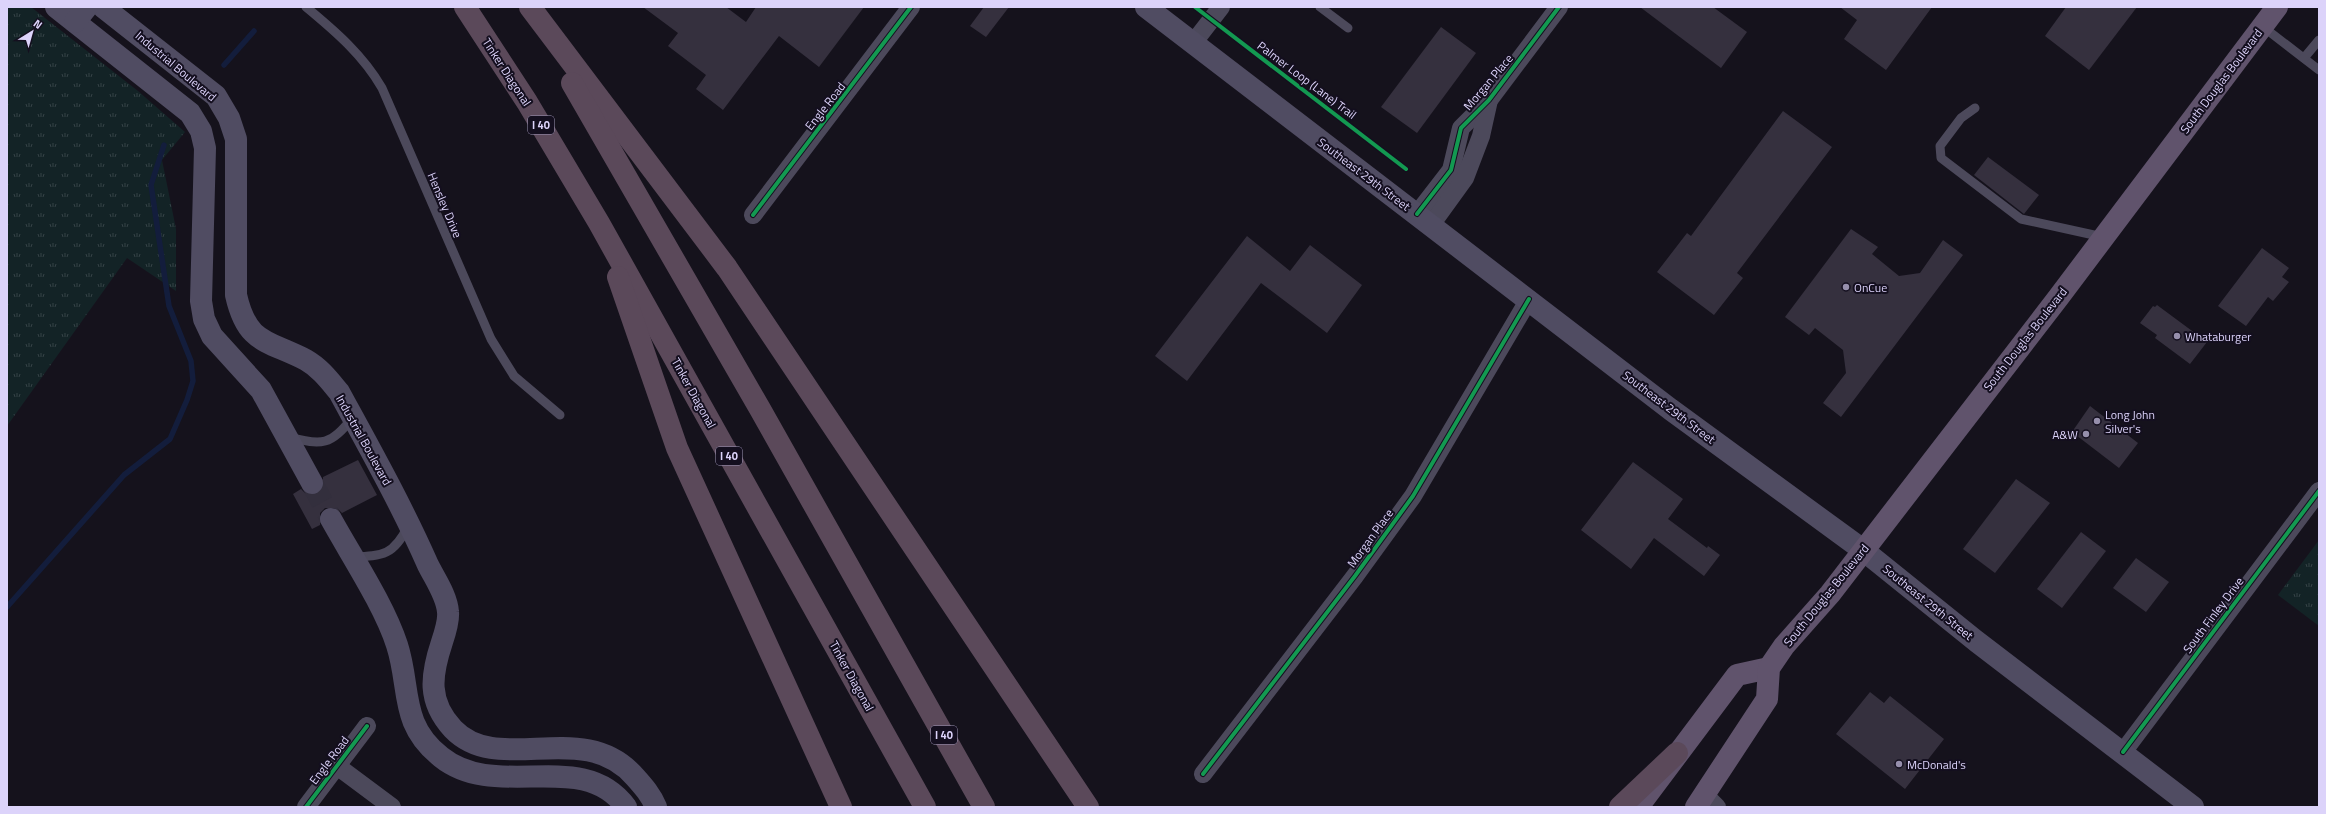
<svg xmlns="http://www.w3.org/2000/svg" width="2326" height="814" viewBox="0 0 2326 814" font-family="'Titillium Web',sans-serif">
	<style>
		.grass { fill: url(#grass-tufts) }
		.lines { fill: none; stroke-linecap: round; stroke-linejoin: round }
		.stream { stroke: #131d3c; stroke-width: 5.5 }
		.building { fill: #35303e }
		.secondary-tunnel { stroke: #332f3d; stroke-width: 22; stroke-dasharray: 22 11; stroke-linecap: butt }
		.lane { stroke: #4c495b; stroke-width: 9 }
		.street { stroke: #4c495b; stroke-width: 18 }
		.secondary { stroke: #504c62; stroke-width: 22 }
		.primary { stroke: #60536c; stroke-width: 22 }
		.highway { stroke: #5b495a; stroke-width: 22 }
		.cycleway-casing { stroke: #140f1f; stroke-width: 6 }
		.cycleway { stroke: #139951; stroke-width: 4 }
		.poi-dot { fill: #968fac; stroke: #140f1f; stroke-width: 1.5 }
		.labels { text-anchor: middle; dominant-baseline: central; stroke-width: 4; stroke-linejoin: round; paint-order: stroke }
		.shield { fill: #140f1f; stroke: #a098b8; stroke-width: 1 }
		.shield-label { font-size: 11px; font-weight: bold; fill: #dcd3fa }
		.street-label { font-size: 12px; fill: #dcd3fa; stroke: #140f1f }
		.poi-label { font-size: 12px; fill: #dcd3fa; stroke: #140f1f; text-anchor: start }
	</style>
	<defs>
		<pattern id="grass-tufts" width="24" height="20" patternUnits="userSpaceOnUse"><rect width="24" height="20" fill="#132326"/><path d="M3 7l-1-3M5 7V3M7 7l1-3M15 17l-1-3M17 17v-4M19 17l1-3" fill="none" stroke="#354246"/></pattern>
	</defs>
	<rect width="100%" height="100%" fill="#15121c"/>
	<!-- grass -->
	<g class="grass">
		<path d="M 7,7 L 31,7 L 138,91 L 185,132 L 162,160 L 176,229 L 176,291 L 127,258 L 7,426 Z"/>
		<path d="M 1191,7 L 1194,7 L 1406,169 Z"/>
		<path d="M 2319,540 L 2319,626 L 2278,595 Z"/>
	</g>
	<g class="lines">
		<!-- stream -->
		<g class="stream">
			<path d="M 224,65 L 254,31"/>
			<path d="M 7,607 L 124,475 L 170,439 L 187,400 L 193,381 L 191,361 L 169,306 L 151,185 L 164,145"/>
		</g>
	</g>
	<!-- building -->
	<g class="building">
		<path d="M 643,7 L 726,7 L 746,22 L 756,7 L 864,7 L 819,67 L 779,36 L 723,110 L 696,89 L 706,75 L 668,46 L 678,33 Z"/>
		<path d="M 984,7 L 1009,7 L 986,37 L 970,26 Z"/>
		<path d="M 1640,7 L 1713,7 L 1747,32 L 1721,68 Z"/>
		<path d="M 1840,7 L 1932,7 L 1886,70 L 1844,39 L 1857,20 Z"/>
		<path d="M 2066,7 L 2137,7 L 2089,70 L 2045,36 Z"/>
		<path d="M 1441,27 L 1476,53 L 1417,133 L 1381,107 Z"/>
		<path d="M 1783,111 L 1832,147 L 1737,273 L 1743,278 L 1714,315 L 1657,272 L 1687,233 L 1691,236 Z"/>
		<path d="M 1988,157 L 2039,195 L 2024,214 L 1974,175 Z"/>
		<path d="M 1851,229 L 1878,247 L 1872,254 L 1899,276 L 1920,273 L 1943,240 L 1963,255 L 1841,417 L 1823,403 L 1846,373 L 1843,350 L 1815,328 L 1809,335 L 1785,317 Z"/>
		<path d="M 1247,236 L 1290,271 L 1310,245 L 1362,285 L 1327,333 L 1261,283 L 1187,381 L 1155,356 Z"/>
		<path d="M 2262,248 L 2289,268 L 2282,277 L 2289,282 L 2273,301 L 2268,297 L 2246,326 L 2218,306 Z"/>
		<path d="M 2157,305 L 2207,342 L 2190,364 L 2155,338 L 2157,335 L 2140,323 L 2153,306 L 2155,307 Z"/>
		<path d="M 2090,406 L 2138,443 L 2119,468 L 2072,432 Z"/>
		<path d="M 358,460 L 377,495 L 342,513 L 337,508 L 325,508 L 320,513 L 320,525 L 312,529 L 293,494 L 301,489 L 306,494 L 318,494 L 323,489 L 323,477 Z"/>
		<path d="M 1633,462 L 1683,499 L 1668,519 L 1707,548 L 1708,546 L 1720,555 L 1704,576 L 1654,538 L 1631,569 L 1581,530 Z"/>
		<path d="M 2016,479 L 2050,503 L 1995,573 L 1963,549 Z"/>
		<path d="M 2081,532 L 2106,551 L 2062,608 L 2037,589 Z"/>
		<path d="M 2136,558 L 2169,582 L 2146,612 L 2113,588 Z"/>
		<path d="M 1870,692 L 1884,703 L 1890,696 L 1944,739 L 1905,789 L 1836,734 Z"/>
	</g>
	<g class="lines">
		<!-- secondary-tunnel -->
		<path class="secondary-tunnel" d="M 312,483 L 331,519"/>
		<!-- lane -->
		<g class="lane">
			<path d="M 306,7 C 335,31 363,55 382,88 L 491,339 L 514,376 L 560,415"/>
			<path d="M 1320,7 L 1348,28"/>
			<path d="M 2262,26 L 2319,70"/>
			<path d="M 2304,58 L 2319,40"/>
			<path d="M 1975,108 L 1961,118 L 1940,146 L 1941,158 L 2021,219 L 2103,237"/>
			<path d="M 290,437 C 321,446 332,445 352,418"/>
			<path d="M 353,557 C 383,556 394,555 408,526"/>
		</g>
		<!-- street -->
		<g class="street">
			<path d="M 1194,42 L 1221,7"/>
			<path d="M 1417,214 L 1451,170 L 1461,128 L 1489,100 L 1559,7"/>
			<path d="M 753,215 L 911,7"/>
			<path d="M 1431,225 L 1465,178 L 1481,136 L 1489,100"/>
			<path d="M 2123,752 L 2319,491"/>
			<path d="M 337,766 L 392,807"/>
			<path d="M 1203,774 L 1355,576 L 1413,496 L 1529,299"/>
			<path d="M 1705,795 L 1717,807"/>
			<path d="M 306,807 L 367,726"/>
		</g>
		<!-- secondary -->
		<g class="secondary">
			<path d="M 56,7 L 190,113 L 201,131 L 205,148 L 201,301 L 204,319 L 212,336 L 261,390 L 312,483"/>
			<path d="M 103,7 L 216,96 L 229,118 L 236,139 L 236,295 C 247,344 267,340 306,360 C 320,368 329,380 339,392 C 370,449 402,506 428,565 C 435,579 447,596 448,612 C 449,621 445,633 442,642 C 431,675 427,701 453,729 C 499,777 583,717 635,777 C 644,787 651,795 656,807"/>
			<path d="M 1146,7 L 1670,409 L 1863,550 L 1976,641 L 2193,807"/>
			<path d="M 75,22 L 87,7"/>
			<path d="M 331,519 C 352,557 384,605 397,645 C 411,688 399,724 441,757 C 497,802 582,747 626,807"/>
		</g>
		<!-- primary -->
		<g class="primary">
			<path d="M 1638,807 L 1737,675 L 1769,668"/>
			<path d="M 1696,807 L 1767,699 L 1769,668 L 1784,646 L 1830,594 L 2058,298 L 2277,7"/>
		</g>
		<!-- highway -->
		<g class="highway">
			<path d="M 465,7 L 527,102 L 599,223 L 925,807"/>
			<path d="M 530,7 L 727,268 L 1088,807"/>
			<path d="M 572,83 L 760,409 L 984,807"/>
			<path d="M 618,277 L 677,448 L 841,807"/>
			<path d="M 1620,807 L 1677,753"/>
		</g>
		<!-- cycleway casing -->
		<g class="cycleway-casing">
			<g id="cycleway">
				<path d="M 1195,7 L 1406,169"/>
				<path d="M 1417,214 L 1451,170 L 1461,128 L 1489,100 L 1559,7"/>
				<path d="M 753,215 L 911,7"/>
				<path d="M 2123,752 L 2319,491"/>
				<path d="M 1203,774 L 1355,576 L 1413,496 L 1529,299"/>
				<path d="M 306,807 L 367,726"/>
			</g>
		</g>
		<!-- cycleway -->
		<use href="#cycleway" class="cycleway"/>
	</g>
	<!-- markers -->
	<g class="poi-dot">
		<circle cx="1846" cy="287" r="4"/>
		<circle cx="2177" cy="336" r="4"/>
		<circle cx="2097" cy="421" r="4"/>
		<circle cx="2086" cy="434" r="4"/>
		<circle cx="1899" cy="764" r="4"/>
	</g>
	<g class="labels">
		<!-- shield labels -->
		<g class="shield">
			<rect x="528" y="116" width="26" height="18" rx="3"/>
			<rect x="716" y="447" width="26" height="18" rx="3"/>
			<rect x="931" y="726" width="26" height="18" rx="3"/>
		</g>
		<g class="shield-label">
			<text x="541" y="125">I 40</text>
			<text x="729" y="456">I 40</text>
			<text x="944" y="735">I 40</text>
		</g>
		<!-- street labels -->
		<g class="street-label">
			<text transform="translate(176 66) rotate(40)">Industrial Boulevard</text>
			<text transform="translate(507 72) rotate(57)">Tinker Diagonal</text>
			<text transform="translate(1307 80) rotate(37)">Palmer Loop (Lane) Trail</text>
			<text transform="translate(2221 81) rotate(-53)">South Douglas Boulevard</text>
			<text transform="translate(1488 82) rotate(-50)">Morgan Place</text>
			<text transform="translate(825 106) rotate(-52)">Engle Road</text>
			<text transform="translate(1364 174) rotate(37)">Southeast 29th Street</text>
			<text transform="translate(445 205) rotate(67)">Hensley Drive</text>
			<text transform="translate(2025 339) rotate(-52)">South Douglas Boulevard</text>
			<text transform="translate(694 393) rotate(61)">Tinker Diagonal</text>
			<text transform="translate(1669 407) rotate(37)">Southeast 29th Street</text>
			<text transform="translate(364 440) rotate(61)">Industrial Boulevard</text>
			<text transform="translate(1370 538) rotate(-54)">Morgan Place</text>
			<text transform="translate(1826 595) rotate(-51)">South Douglas Boulevard</text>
			<text transform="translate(1928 602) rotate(39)">Southeast 29th Street</text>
			<text transform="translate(2213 615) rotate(-53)">South Finley Drive</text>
			<text transform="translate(852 676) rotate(61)">Tinker Diagonal</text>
			<text transform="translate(329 760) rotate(-53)">Engle Road</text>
		</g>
		<!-- poi labels -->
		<g class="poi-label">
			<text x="1854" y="287">OnCue</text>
			<text x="2185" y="336">Whataburger</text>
			<text x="2105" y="414">Long John<tspan x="2105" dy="14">Silver's</tspan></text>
			<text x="2078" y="434" text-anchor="end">A&amp;W</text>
			<text x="1907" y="764">McDonald's</text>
		</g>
	</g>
	<!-- border -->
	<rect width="2326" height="814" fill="none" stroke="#dcd3fa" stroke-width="16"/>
	<!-- north arrow -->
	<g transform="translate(32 32) rotate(37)" stroke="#140f1f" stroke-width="3" paint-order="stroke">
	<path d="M0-3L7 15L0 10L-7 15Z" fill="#dcd3fa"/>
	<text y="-6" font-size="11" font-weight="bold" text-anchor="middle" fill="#dcd3fa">N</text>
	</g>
</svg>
